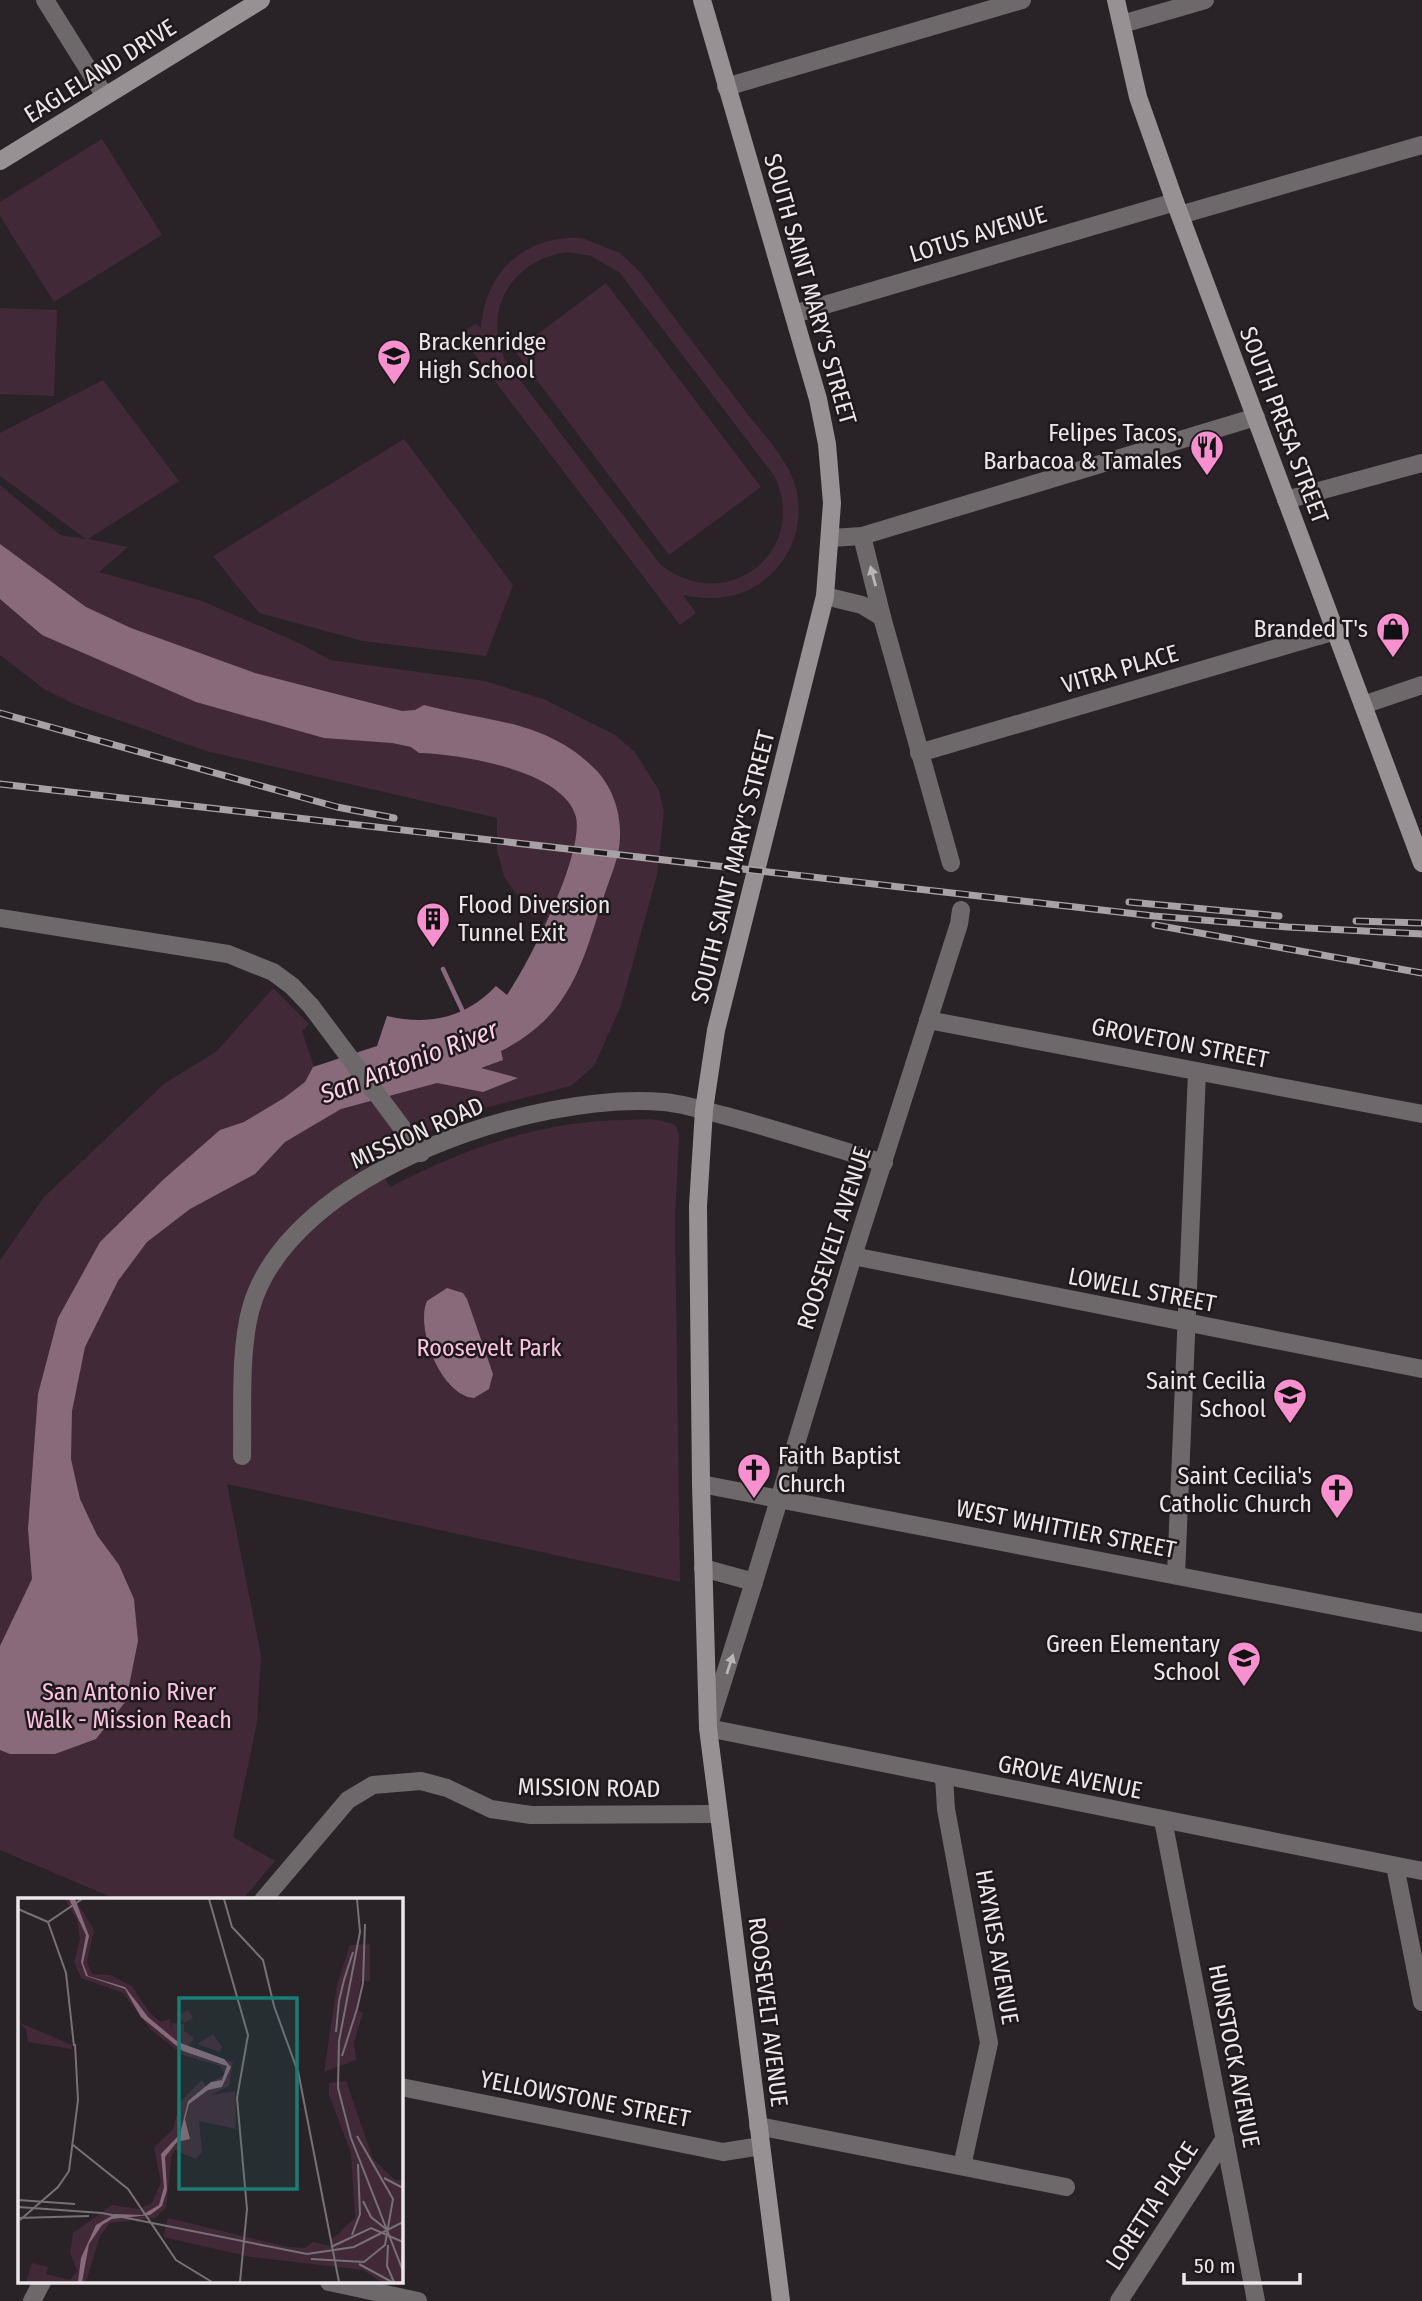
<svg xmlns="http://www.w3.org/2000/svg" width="1422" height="2301" viewBox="0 0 1422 2301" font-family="'Fira Sans Condensed',sans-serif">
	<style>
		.green { fill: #422937; fill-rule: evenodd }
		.water { fill: #896a7b }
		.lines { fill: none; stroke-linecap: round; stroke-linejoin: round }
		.stream { stroke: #896a7b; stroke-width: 4.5 }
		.street { stroke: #6d696b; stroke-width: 18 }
		.secondary { stroke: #979194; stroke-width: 18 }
		.rail-casing { stroke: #a8a2a6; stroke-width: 7 }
		.rail { stroke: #1f191c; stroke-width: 4.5; stroke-dasharray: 13; stroke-linecap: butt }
		.oneway { fill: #b9b5b7 }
		.labels { text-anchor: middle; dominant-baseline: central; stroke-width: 5; stroke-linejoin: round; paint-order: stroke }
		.street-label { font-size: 24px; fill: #ece7ea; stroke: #1f191c }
		.poi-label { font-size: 24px; fill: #ece7ea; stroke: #1f191c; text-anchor: end }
		.park-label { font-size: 24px; fill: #fcc3e3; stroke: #1f191c }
		.water-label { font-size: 26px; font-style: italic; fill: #ffd1ea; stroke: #1f191c }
		.inset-road { fill: none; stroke: #777174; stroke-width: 2 }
		.view { fill: #1a7c74; fill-opacity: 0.15; stroke: #1a7c74; stroke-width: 3.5 }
		.inset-edge { fill: none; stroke: #ece7ea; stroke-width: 3.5 }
	</style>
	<rect width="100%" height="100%" fill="#292226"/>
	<!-- green -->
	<g class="green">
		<path d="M 102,139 L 162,235 L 54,302 L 0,216 L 0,202 Z"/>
		<path d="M 582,238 L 620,253 L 640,272 C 675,319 710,365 746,412 C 762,433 785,456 794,482 C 805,514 796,551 771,574 C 747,598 715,602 683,595 L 696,613 L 680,625 L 460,335 L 476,323 L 481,329 C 484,272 525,235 582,238 ZM 568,252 L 591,256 L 620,273 L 775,477 C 810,553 724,617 660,564 L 505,360 C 482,308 513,259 568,252 Z"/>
		<path d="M 606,283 L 761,487 L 669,555 L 515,351 Z"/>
		<path d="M 0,308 L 57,310 L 54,396 L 0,394 Z"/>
		<path d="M 103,380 L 179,481 L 88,539 L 128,547 L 99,572 L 202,601 L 299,643 L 330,660 L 485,681 L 546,700 L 615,735 L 634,751 L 659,790 L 664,812 L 657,875 L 621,1006 L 594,1066 L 571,1086 L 473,1111 L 443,1124 L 376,1162 L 390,1187 C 465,1148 543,1120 628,1120 C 645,1119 661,1118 676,1126 L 679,1136 L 675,1219 L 680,1582 L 227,1484 L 261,1655 L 257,1723 L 233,1837 L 275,1861 L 242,1900 L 118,1900 L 0,1850 L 0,1260 L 44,1197 L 164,1084 L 217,1051 L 273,988 L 309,1024 L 302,1031 L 314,1067 L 377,1046 L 387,1016 C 428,1026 466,1018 496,986 L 507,995 L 530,959 L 549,911 L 533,917 L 504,877 L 497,850 L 497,818 L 206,751 L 76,705 L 44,689 L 0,655 L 0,485 L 60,535 L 86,539 L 0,476 L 0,433 Z"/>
		<path d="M 404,439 L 513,585 L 486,656 L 363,641 L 259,613 L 213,556 Z"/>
	</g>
	<!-- water -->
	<g class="water">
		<path d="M 0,544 L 86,607 L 131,628 L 255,673 L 402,711 L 415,710 L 424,705 C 486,722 545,719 595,769 C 612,786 621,812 620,836 C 620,856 611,875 605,893 C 592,931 583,972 558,1005 C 543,1025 523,1040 501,1051 L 503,1060 L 481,1068 L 518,1078 L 483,1092 L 437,1083 L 341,1109 L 285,1142 L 255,1174 L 190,1209 L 147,1242 L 118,1281 L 85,1347 L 72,1411 L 71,1459 L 80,1499 L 97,1535 L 119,1565 L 134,1599 L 138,1641 L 126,1701 L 96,1739 L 55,1754 L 10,1754 L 0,1750 L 0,1646 L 32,1579 L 28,1529 L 38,1394 L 58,1318 L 100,1242 L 164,1179 L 220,1130 L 244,1122 L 284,1098 L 305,1082 L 313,1067 L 377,1046 L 387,1016 C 428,1026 466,1018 496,986 L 507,995 C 529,963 584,855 576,817 C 564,770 459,754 419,753 L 411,747 L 392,743 L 324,738 L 196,702 L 42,635 L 0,599 Z"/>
		<path d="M 447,1288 L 463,1293 L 467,1299 L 493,1374 L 489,1389 L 474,1398 C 441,1396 415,1328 427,1301 Z"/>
	</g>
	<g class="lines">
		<!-- stream -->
		<path class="stream" d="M 443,969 L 465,1016"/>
		<!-- street -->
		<g class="street">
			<path d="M 45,0 L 105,96"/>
			<path d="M 1122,24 L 1205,0"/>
			<path d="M 726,87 L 1022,0"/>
			<path d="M 1180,215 L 1422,145"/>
			<path d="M 794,314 L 1175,202"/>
			<path d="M 1286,500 L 1422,463"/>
			<path d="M 862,536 L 882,617"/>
			<path d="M 831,538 L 862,536 L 1256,417"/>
			<path d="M 825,596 L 862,605 L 882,617 L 951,863"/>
			<path d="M 1363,705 L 1422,685"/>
			<path d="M 919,753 L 1335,631"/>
			<path d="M 0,918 L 228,954 L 273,972 L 292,986 L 311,1006 L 421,1153"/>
			<path d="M 928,1020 L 1422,1114"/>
			<path d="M 853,1256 L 1422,1369"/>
			<path d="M 242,1456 C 243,1411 239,1351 251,1308 C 290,1171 536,1091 664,1102 C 685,1104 706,1111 726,1116 C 779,1130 831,1147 884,1163"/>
			<path d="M 701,1484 L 1422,1623"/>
			<path d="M 703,1568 L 754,1582 L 853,1256 L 959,924 L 961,910"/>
			<path d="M 1176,1575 L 1197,1072"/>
			<path d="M 754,1582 L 708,1728 L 1422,1871"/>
			<path d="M 944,1777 L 946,1809 L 989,2043 L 962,2166"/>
			<path d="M 1163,1820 L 1256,2301"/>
			<path d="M 1395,1866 L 1422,2002"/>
			<path d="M 263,1900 L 348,1800 L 373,1785 L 421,1781 L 447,1788 L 491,1809 L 531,1815 L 719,1814"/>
			<path d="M 401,2087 L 723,2152 L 761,2146"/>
			<path d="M 758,2126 L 1066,2187"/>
			<path d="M 329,2282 L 418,2301"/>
			<path d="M 32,2301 L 42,2282"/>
			<path d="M 1119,2301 L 1225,2138"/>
		</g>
		<!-- secondary -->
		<g class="secondary">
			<path d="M 702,0 L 818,399 L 827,444 L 832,503 L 825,596 L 716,1030 L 704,1110 L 698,1206 L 701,1484 L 708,1728 L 781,2301"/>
			<path d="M 1116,0 L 1138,97 L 1175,202 L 1422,863"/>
			<path d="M 0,161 L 261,0"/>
		</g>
		<!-- rail casing -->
		<g class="rail-casing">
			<g id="rail">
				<path d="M 0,713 L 337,807 L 394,818"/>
				<path d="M 0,784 L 1154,916 L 1288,927 L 1422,934"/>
				<path d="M 1129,902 L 1279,916"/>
				<path d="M 1356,921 L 1422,923"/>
				<path d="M 1155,925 L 1422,973"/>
			</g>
		</g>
		<!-- rail -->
		<use href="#rail" class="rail"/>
	</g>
	<!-- one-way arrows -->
	<defs><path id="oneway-solid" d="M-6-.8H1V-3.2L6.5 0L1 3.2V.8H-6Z" transform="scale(1.75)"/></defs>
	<g class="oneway">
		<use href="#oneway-solid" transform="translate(873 576) rotate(-105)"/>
		<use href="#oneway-solid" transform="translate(730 1664) rotate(-72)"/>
	</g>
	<!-- icons -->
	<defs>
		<g id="school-pin" transform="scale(1.75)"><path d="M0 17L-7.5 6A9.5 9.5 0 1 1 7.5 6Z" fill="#f790ce" stroke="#1f191c"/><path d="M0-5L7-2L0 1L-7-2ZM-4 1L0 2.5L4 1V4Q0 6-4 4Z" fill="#111"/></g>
		<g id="restaurant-pin" transform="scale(1.75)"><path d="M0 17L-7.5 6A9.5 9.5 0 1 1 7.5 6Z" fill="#f790ce" stroke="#1f191c"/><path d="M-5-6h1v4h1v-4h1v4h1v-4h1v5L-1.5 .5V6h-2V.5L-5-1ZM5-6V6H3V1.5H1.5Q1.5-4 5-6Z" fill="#111"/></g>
		<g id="shop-pin" transform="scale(1.75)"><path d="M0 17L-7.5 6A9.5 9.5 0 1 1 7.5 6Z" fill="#f790ce" stroke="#1f191c"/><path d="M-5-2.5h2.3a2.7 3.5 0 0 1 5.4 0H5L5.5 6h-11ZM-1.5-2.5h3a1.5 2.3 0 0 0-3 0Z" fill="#111"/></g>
		<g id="building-pin" transform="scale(1.75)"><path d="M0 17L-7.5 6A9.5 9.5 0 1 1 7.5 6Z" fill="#f790ce" stroke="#1f191c"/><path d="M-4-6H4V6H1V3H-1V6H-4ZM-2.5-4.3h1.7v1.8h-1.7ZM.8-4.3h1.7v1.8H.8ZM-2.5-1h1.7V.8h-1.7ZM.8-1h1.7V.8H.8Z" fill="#111"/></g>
		<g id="church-pin" transform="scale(1.75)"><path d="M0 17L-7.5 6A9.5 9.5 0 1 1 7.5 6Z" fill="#f790ce" stroke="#1f191c"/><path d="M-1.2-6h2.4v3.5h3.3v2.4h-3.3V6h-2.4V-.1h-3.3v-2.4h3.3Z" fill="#111"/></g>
	</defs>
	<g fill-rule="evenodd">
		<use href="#school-pin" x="394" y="356"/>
		<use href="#restaurant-pin" x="1207" y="447"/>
		<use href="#shop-pin" x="1393" y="629"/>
		<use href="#building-pin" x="433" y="919"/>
		<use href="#school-pin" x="1290" y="1395"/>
		<use href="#church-pin" x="754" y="1470"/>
		<use href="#church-pin" x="1337" y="1490"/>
		<use href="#school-pin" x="1244" y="1658"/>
	</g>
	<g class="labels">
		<!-- street labels -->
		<g class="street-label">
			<text transform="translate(100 71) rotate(-32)">EAGLELAND DRIVE</text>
			<text transform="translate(978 234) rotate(-17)">LOTUS AVENUE</text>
			<text transform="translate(810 289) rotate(74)">SOUTH SAINT MARY'S STREET</text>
			<text transform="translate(1284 425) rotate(69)">SOUTH PRESA STREET</text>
			<text transform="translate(1120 669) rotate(-16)">VITRA PLACE</text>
			<text transform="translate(733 867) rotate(-76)">SOUTH SAINT MARY'S STREET</text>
			<text transform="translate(1180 1043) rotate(11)">GROVETON STREET</text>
			<text transform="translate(417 1133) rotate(-24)">MISSION ROAD</text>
			<text transform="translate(834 1238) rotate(-72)">ROOSEVELT AVENUE</text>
			<text transform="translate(1142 1290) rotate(11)">LOWELL STREET</text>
			<text transform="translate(1066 1529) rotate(11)">WEST WHITTIER STREET</text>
			<text transform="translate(1070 1777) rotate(11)">GROVE AVENUE</text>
			<text transform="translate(589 1788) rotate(1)">MISSION ROAD</text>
			<text transform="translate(997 1947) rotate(80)">HAYNES AVENUE</text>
			<text transform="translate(768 2012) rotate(83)">ROOSEVELT AVENUE</text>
			<text transform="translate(1234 2056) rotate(79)">HUNSTOCK AVENUE</text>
			<text transform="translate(585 2099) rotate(11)">YELLOWSTONE STREET</text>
			<text transform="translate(1152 2206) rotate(-57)">LORETTA PLACE</text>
		</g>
		<!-- poi labels -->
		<g class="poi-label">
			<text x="418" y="342" text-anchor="start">Brackenridge<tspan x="418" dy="28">High School</tspan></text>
			<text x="1182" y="433">Felipes Tacos,<tspan x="1182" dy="28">Barbacoa &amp; Tamales</tspan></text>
			<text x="1368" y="629">Branded T's</text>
			<text x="458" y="905" text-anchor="start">Flood Diversion<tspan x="458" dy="28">Tunnel Exit</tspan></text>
			<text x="1266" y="1381">Saint Cecilia<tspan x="1266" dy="28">School</tspan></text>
			<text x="778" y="1456" text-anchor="start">Faith Baptist<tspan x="778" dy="28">Church</tspan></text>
			<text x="1312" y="1476">Saint Cecilia's<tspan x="1312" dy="28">Catholic Church</tspan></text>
			<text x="1220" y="1644">Green Elementary<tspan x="1220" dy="28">School</tspan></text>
		</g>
		<!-- park labels -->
		<g class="park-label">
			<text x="489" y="1348">Roosevelt Park</text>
			<text x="129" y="1692">San Antonio River<tspan x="129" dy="28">Walk - Mission Reach</tspan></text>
		</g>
		<!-- water labels -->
		<g class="water-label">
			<text transform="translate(409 1062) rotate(-21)">San Antonio River</text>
		</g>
	</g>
	<!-- overview -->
	<g transform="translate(18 1898)">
		<rect width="385" height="385" fill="#292226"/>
		<path d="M 47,1 L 57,1 L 76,32 L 69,64 L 74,76 L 92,77 L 114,88 L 131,114 L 143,124 L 152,121 L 153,131 L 154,125 L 166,126 L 161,117 L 170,112 L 175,120 L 166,125 L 166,133 L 176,140 L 170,148 L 215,164 L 211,188 L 193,197 L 217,193 L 218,231 L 181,223 L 184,254 L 178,261 L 157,252 L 154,256 L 148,310 L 137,320 L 92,325 L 82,338 L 68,384 L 8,384 L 14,365 L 30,369 L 28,376 L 52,382 L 59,373 L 52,354 L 55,335 L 94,307 L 121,311 L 134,305 L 143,284 L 136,250 L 155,231 L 162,204 L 184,182 L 188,188 L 207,176 L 202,168 L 165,157 L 133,132 L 105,95 L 63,80 L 56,64 L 62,41 L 59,22 ZM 352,46 L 352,83 L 343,83 L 338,113 L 345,114 L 336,145 L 338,162 L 306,174 L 319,87 L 332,47 ZM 0,124 L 54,147 L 54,151 L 10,144 L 8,131 ZM 195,136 L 204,149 L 202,154 L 179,146 ZM 328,183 L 355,261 L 377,282 L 385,282 L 385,384 L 363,384 L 345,372 L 233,359 L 145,339 L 150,320 L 270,349 L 287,350 L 295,344 L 313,348 L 314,341 L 337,320 L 333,255 L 311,197 L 311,185 Z" fill="#422937"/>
		<path d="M 51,1 L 57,1 L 71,38 L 65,65 L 70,78 L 107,89 L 130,119 L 160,144 L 206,161 L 213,169 L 204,189 L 190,192 L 171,206 L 167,221 L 172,241 L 159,244 L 147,259 L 149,292 L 144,308 L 132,317 L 94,321 L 84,327 L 71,346 L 64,384 L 60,384 L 63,360 L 78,327 L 97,316 L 124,317 L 141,307 L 146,289 L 143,256 L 162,236 L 170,203 L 193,184 L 204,182 L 209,168 L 165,153 L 123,119 L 107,91 L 68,78 L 63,64 L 68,37 Z" fill="#896a7b"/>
		<path class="inset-road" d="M 191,1 L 230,137 L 219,200 L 229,311 L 222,384M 206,1 L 214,29 L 245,62 L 256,108 L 281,177M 339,1 L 342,34 L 321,143 L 320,190 L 333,240 L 385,373M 0,11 L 30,24 L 64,1M 30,24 L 48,75 L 56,148M 326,82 L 335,54M 345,85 L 347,26M 321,103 L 326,82M 339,111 L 345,85M 318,134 L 321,103M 324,158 L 339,111M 280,173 L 321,384M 55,247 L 110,291 L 158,362 L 194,384M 366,280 L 385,290M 0,302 L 57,306M 345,303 L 353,319 L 368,331M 0,309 L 84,315 L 289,356 L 336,349 L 385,324M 0,320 L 71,318M 2,322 L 40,289 L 51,273 L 60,202 L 57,146M 334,337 L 342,316 L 340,266M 370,347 L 369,368 L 376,384M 313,349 L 353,330 L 385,344M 293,361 L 346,364 L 367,347 L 375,301 L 339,238M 341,366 L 374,384"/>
		<path class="view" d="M 161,100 L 279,100 L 279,291 L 161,291 Z"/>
		<rect width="385" height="385" class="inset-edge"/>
	</g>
	<!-- scale -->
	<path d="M1184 2273v10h116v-10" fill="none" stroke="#ece7ea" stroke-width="3.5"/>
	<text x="1194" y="2273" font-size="21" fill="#ece7ea" stroke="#1f191c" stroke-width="5" paint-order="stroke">50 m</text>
</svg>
